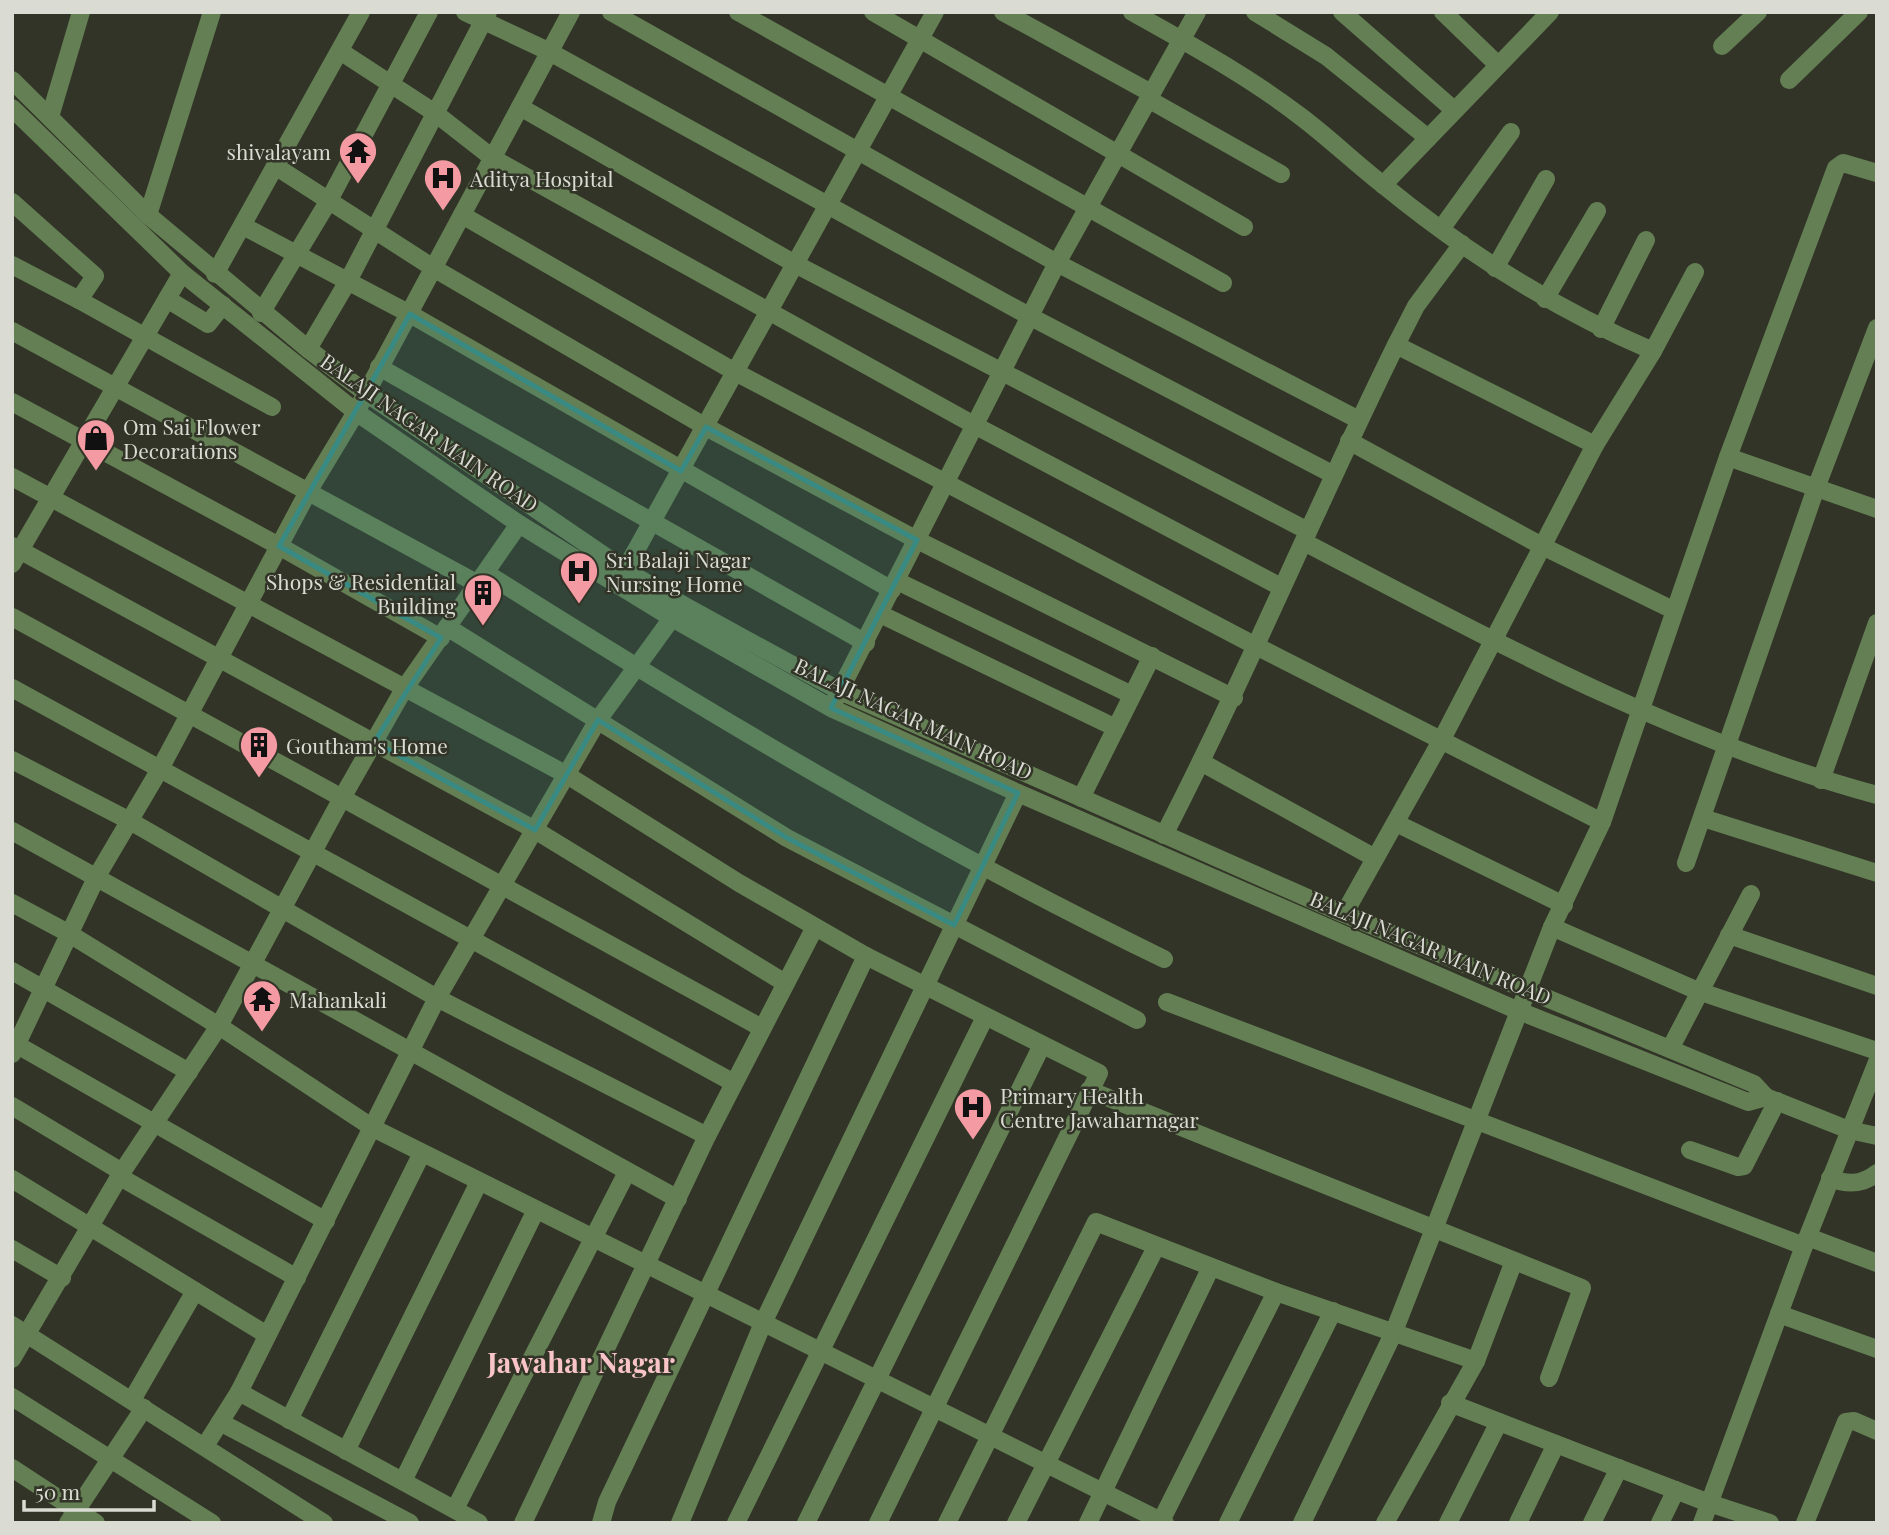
<svg xmlns="http://www.w3.org/2000/svg" width="1889" height="1535" viewBox="0 0 1889 1535" font-family="'Playfair Display',serif">
	<style>
		.lines { fill: none; stroke-linecap: round; stroke-linejoin: round }
		.minor { stroke: #637f53; stroke-width: 18 }
		.marked { fill: #388a82; fill-opacity: 0.2; stroke: #388a82; stroke-width: 5; stroke-linejoin: round }
		.labels { text-anchor: middle; dominant-baseline: central; stroke-width: 5; stroke-linejoin: round; paint-order: stroke }
		.poi-label { font-size: 21px; fill: #dadcd4; stroke: #323427; text-anchor: start }
		.street-label { font-size: 21px; fill: #dadcd4; stroke: #323427 }
		.district-label { font-size: 28px; font-weight: bold; fill: #f9c4c8; stroke: #323427 }
	</style>
	<rect width="100%" height="100%" fill="#323427"/>
	<g class="lines">
		<!-- minor -->
		<g class="minor">
			<path d="M 465,12 L 548,51 L 1029,316 L 1334,475"/>
			<path d="M 611,12 L 1057,263 L 1359,420"/>
			<path d="M 738,12 L 1223,283"/>
			<path d="M 873,12 L 1244,227"/>
			<path d="M 1003,12 L 1151,93"/>
			<path d="M 1132,12 C 1189,44 1248,76 1300,116 C 1328,137 1354,162 1382,184 C 1465,252 1554,309 1653,351 L 1695,272"/>
			<path d="M 1255,12 L 1326,56 L 1428,138"/>
			<path d="M 1342,12 L 1454,110"/>
			<path d="M 1443,12 L 1498,65"/>
			<path d="M 1722,46 L 1758,12"/>
			<path d="M 340,51 L 435,113 L 494,159 L 976,426 L 1281,587"/>
			<path d="M 12,80 L 148,215 L 308,349 L 366,393 L 625,570 L 681,604 L 840,691 L 1344,914 L 1754,1084 L 1766,1097"/>
			<path d="M 1789,80 L 1859,12"/>
			<path d="M 1148,99 L 1281,174"/>
			<path d="M 520,107 L 797,265 L 1308,531"/>
			<path d="M 12,108 L 182,273 L 356,412 L 519,524 L 672,618 L 831,708 L 1018,793 L 1519,1011 L 1748,1102 L 1766,1097 L 1849,1130 L 1877,1136"/>
			<path d="M 50,117 L 81,12"/>
			<path d="M 275,166 L 435,269 L 706,427 L 917,540 L 1234,698"/>
			<path d="M 1383,185 L 1550,12"/>
			<path d="M 12,202 L 95,276 L 79,300 L 12,265"/>
			<path d="M 148,215 L 212,12"/>
			<path d="M 462,215 L 737,373 L 1254,645 L 1602,822"/>
			<path d="M 243,226 L 410,314 L 892,590"/>
			<path d="M 1441,229 L 1511,132"/>
			<path d="M 1495,268 L 1546,179"/>
			<path d="M 215,274 L 361,12"/>
			<path d="M 167,299 L 208,324 L 223,305"/>
			<path d="M 1545,299 L 1597,211"/>
			<path d="M 79,300 L 272,407"/>
			<path d="M 261,313 L 328,202 L 429,12"/>
			<path d="M 1601,329 L 1646,240"/>
			<path d="M 12,331 L 478,584 L 486,573 C 707,713 929,845 1164,959"/>
			<path d="M 1396,345 L 1595,445"/>
			<path d="M 308,349 L 348,281 L 488,12"/>
			<path d="M 379,367 L 866,643"/>
			<path d="M 12,402 L 279,546 L 441,638"/>
			<path d="M 1349,441 L 1542,546 L 1673,610"/>
			<path d="M 1728,457 L 1877,509"/>
			<path d="M 12,477 L 567,775 L 739,883 L 866,956 L 1099,1073 L 878,1523"/>
			<path d="M 1304,542 C 1490,639 1674,740 1877,795"/>
			<path d="M 12,546 L 535,830 L 785,983"/>
			<path d="M 12,564 L 182,273"/>
			<path d="M 625,570 L 935,12"/>
			<path d="M 897,581 L 1132,695"/>
			<path d="M 880,614 L 1116,728"/>
			<path d="M 12,617 L 760,1027"/>
			<path d="M 447,627 L 787,838 L 1137,1020"/>
			<path d="M 12,688 L 734,1083"/>
			<path d="M 835,700 L 1057,263 L 1197,12"/>
			<path d="M 12,760 L 130,821 L 437,998 L 707,1136"/>
			<path d="M 1201,762 L 1375,858"/>
			<path d="M 1821,780 L 1877,623"/>
			<path d="M 1081,798 L 1152,656"/>
			<path d="M 1703,818 L 1877,873"/>
			<path d="M 1396,823 L 1564,905"/>
			<path d="M 12,831 L 678,1199"/>
			<path d="M 1164,835 C 1247,674 1316,507 1396,345 L 1416,306 L 1462,244"/>
			<path d="M 1686,863 L 1816,488 L 1877,328"/>
			<path d="M 12,903 L 68,933 L 219,1026 L 373,1128 L 1165,1523"/>
			<path d="M 1344,914 L 1441,741 L 1595,445 L 1653,351"/>
			<path d="M 1552,927 L 1698,991 L 1877,1051"/>
			<path d="M 1729,935 L 1877,986"/>
			<path d="M 12,971 L 189,1072"/>
			<path d="M 1167,1002 L 1804,1246"/>
			<path d="M 12,1042 L 326,1221"/>
			<path d="M 1670,1049 L 1751,894"/>
			<path d="M 12,1054 L 97,876 L 160,769 L 309,490 L 356,412 L 571,12"/>
			<path d="M 1089,1090 L 1582,1288 L 1549,1378"/>
			<path d="M 12,1106 L 122,1172"/>
			<path d="M 1690,1150 L 1738,1167 L 1744,1166 L 1777,1101"/>
			<path d="M 120,1177 L 297,1278"/>
			<path d="M 1830,1178 C 1847,1185 1862,1185 1877,1173"/>
			<path d="M 12,1179 L 267,1335"/>
			<path d="M 1808,1237 L 1877,1263"/>
			<path d="M 12,1249 L 62,1278"/>
			<path d="M 1779,1314 L 1877,1349"/>
			<path d="M 12,1325 L 324,1523"/>
			<path d="M 12,1359 L 122,1172 L 219,1026 L 342,798 L 404,689 L 519,524"/>
			<path d="M 239,1392 L 479,1523"/>
			<path d="M 12,1397 L 212,1523"/>
			<path d="M 132,1400 L 195,1291"/>
			<path d="M 1450,1403 L 1709,1503 L 1770,1523"/>
			<path d="M 289,1420 L 422,1153"/>
			<path d="M 220,1422 L 410,1523"/>
			<path d="M 205,1446 L 239,1392 L 437,998 L 598,720 L 672,618"/>
			<path d="M 346,1451 L 479,1182"/>
			<path d="M 12,1468 L 96,1523"/>
			<path d="M 403,1481 L 536,1210"/>
			<path d="M 455,1509 L 627,1172"/>
			<path d="M 68,1523 L 144,1408"/>
			<path d="M 523,1523 L 707,1136 L 815,927"/>
			<path d="M 601,1523 L 607,1502 L 866,956"/>
			<path d="M 680,1523 L 763,1323 L 1018,793"/>
			<path d="M 736,1523 L 985,1017"/>
			<path d="M 806,1523 L 1042,1045"/>
			<path d="M 947,1523 L 1096,1222 L 1276,1292 L 1476,1361"/>
			<path d="M 1016,1523 L 1156,1247"/>
			<path d="M 1088,1523 L 1211,1267"/>
			<path d="M 1160,1523 L 1276,1292"/>
			<path d="M 1228,1523 L 1333,1311"/>
			<path d="M 1302,1523 L 1393,1334 L 1552,927 L 1602,822 L 1728,457 L 1836,168 L 1843,163 L 1877,173"/>
			<path d="M 1385,1523 L 1476,1361 L 1514,1261"/>
			<path d="M 1448,1523 L 1499,1422"/>
			<path d="M 1518,1523 L 1556,1444"/>
			<path d="M 1592,1523 L 1619,1468"/>
			<path d="M 1660,1523 L 1676,1490"/>
			<path d="M 1702,1523 L 1804,1246 L 1877,1062"/>
			<path d="M 1805,1523 L 1846,1422 L 1854,1421 L 1877,1431"/>
		</g>
	</g>
	<!-- marked area -->
	<path class="marked" d="M 410,314 L 681,471 L 706,427 L 917,540 L 831,708 L 1018,793 L 954,925 L 787,838 L 598,720 L 535,830 L 374,742 L 441,638 L 279,546 Z"/>
	<!-- icons -->
	<defs>
		<g id="temple-pin" transform="scale(2.0125)"><path d="M0 17L-7.5 6A9.5 9.5 0 1 1 7.5 6Z" fill="#f49aa2" stroke="#323427"/><path d="M0-6L5-2H3V0L6.5 2.5H4V6H1.5V3h-3V6H-4V2.5H-6.5L-3 0V-2H-5Z" fill="#111"/></g>
		<g id="hospital-pin" transform="scale(2.0125)"><path d="M0 17L-7.5 6A9.5 9.5 0 1 1 7.5 6Z" fill="#f49aa2" stroke="#323427"/><path d="M-5-5h3v3.5h4V-5h3V5h-3V1.5h-4V5h-3Z" fill="#111"/></g>
		<g id="shop-pin" transform="scale(2.0125)"><path d="M0 17L-7.5 6A9.5 9.5 0 1 1 7.5 6Z" fill="#f49aa2" stroke="#323427"/><path d="M-5-2.5h2.3a2.7 3.5 0 0 1 5.4 0H5L5.5 6h-11ZM-1.5-2.5h3a1.5 2.3 0 0 0-3 0Z" fill="#111"/></g>
		<g id="building-pin" transform="scale(2.0125)"><path d="M0 17L-7.5 6A9.5 9.5 0 1 1 7.5 6Z" fill="#f49aa2" stroke="#323427"/><path d="M-4-6H4V6H1V3H-1V6H-4ZM-2.5-4.3h1.7v1.8h-1.7ZM.8-4.3h1.7v1.8H.8ZM-2.5-1h1.7V.8h-1.7ZM.8-1h1.7V.8H.8Z" fill="#111"/></g>
	</defs>
	<g fill-rule="evenodd">
		<use href="#temple-pin" x="358" y="151"/>
		<use href="#hospital-pin" x="443" y="178"/>
		<use href="#shop-pin" x="96" y="438"/>
		<use href="#hospital-pin" x="579" y="571"/>
		<use href="#building-pin" x="483" y="593"/>
		<use href="#building-pin" x="259" y="745"/>
		<use href="#temple-pin" x="262" y="999"/>
		<use href="#hospital-pin" x="973" y="1107"/>
	</g>
	<g class="labels">
		<!-- poi labels -->
		<g class="poi-label">
			<text x="331" y="151" text-anchor="end">shivalayam</text>
			<text x="470" y="178">Aditya Hospital</text>
			<text x="123" y="426">Om Sai Flower<tspan x="123" dy="24">Decorations</tspan></text>
			<text x="606" y="559">Sri Balaji Nagar<tspan x="606" dy="24">Nursing Home</tspan></text>
			<text x="456" y="581" text-anchor="end">Shops &amp; Residential<tspan x="456" dy="24">Building</tspan></text>
			<text x="286" y="745">Goutham's Home</text>
			<text x="289" y="999">Mahankali</text>
			<text x="1000" y="1095">Primary Health<tspan x="1000" dy="24">Centre Jawaharnagar</tspan></text>
		</g>
		<!-- street labels -->
		<g class="street-label">
			<text transform="translate(430 432) rotate(35)">BALAJI NAGAR MAIN ROAD</text>
			<text transform="translate(914 718) rotate(25)">BALAJI NAGAR MAIN ROAD</text>
			<text transform="translate(1431 947) rotate(23)">BALAJI NAGAR MAIN ROAD</text>
		</g>
		<!-- district labels -->
		<g class="district-label">
			<text x="581" y="1361">Jawahar Nagar</text>
		</g>
	</g>
	<!-- border -->
	<rect width="1889" height="1535" fill="none" stroke="#dadcd4" stroke-width="28"/>
	<!-- scale -->
	<path d="M24 1500v10h130v-10" fill="none" stroke="#dadcd4" stroke-width="3.5"/>
	<text x="35" y="1500" font-size="21" fill="#dadcd4" stroke="#323427" stroke-width="5" paint-order="stroke">50 m</text>
</svg>
